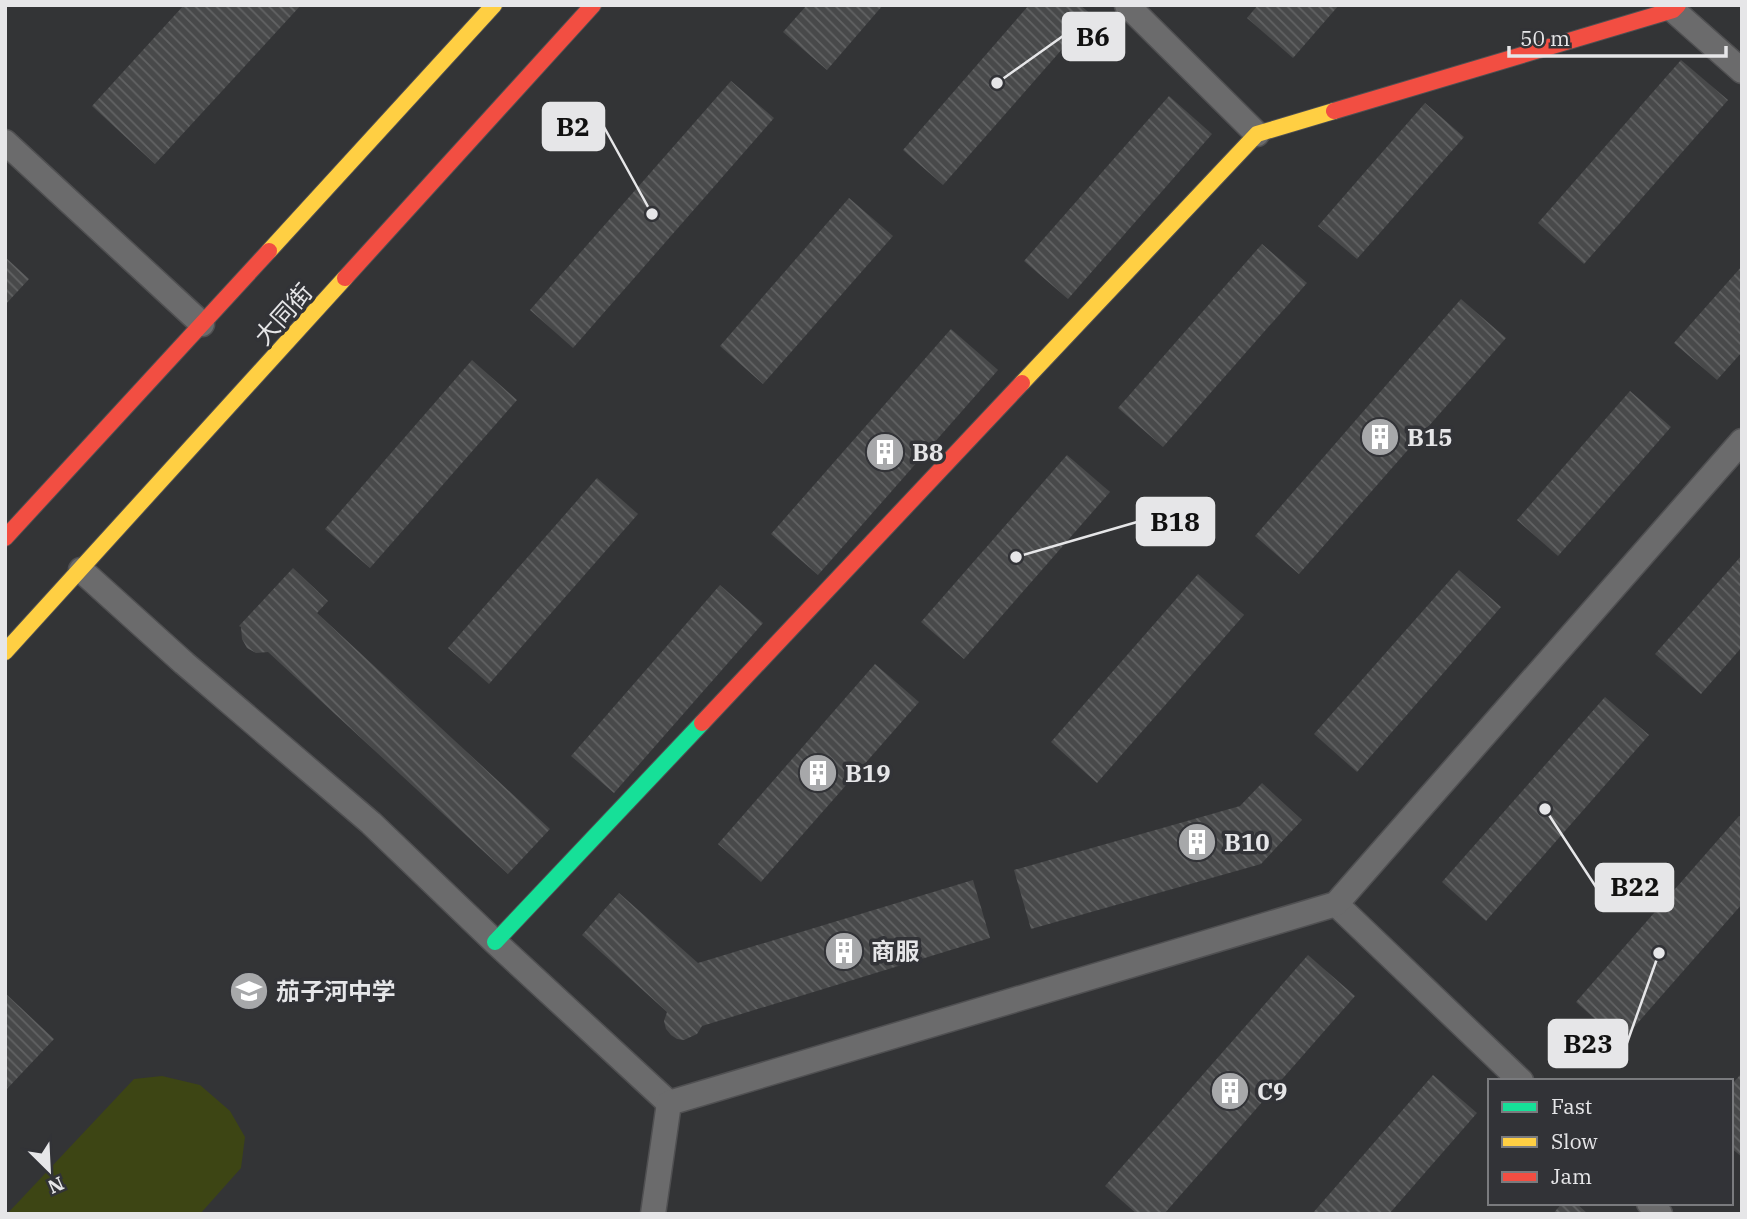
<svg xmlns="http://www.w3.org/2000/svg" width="1747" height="1219" viewBox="0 0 1747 1219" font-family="'IBM Plex Serif','Noto Sans SC',serif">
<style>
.grass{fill:#3d4514}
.building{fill:url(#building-back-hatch)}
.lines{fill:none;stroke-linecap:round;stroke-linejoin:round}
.street-casing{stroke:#505052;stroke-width:27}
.fast-casing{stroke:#505052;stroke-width:18}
.slow-casing{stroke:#505052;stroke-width:18}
.jam-casing{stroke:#505052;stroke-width:18}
.street{stroke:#6b6b6c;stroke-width:24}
.fast{stroke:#16e098;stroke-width:16}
.slow{stroke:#ffcf43;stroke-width:16}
.jam{stroke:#f24e42;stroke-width:16}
.labels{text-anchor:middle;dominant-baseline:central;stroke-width:7;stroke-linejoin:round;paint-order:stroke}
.street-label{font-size:24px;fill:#e6e6e8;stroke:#323337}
.poi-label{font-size:24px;font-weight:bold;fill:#e6e6e8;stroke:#323337;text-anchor:start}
.leader{fill:none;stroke:#e6e6e8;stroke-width:2.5}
.callout-dot{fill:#e6e6e8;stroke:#323337;stroke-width:2.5}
.callout{fill:#e6e6e8;stroke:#e6e6e8;stroke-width:2.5}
.callout-label{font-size:26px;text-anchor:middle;font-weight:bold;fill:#111}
</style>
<defs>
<pattern id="building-back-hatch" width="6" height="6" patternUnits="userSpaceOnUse" patternTransform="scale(1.75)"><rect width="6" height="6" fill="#48494a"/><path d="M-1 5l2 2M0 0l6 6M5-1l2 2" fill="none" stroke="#626364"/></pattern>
</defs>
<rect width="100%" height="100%" fill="#333436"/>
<polygon class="grass" points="162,1076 200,1085 230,1111 245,1137 241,1168 200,1214 7,1214 134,1079"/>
<g class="building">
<polygon points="184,5 301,5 155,164 92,106"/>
<polygon points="807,5 883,5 827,70 783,32"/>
<polygon points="1029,5 1080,5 1092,15 943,185 903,150"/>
<polygon points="1258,5 1339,5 1293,58 1247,18"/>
<polygon points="1681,60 1728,100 1584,264 1538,223"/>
<polygon points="731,81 774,118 573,348 530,310"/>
<polygon points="1169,96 1212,134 1068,299 1024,261"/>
<polygon points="1425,103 1464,137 1357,259 1318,226"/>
<polygon points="849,198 893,236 763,384 720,346"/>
<polygon points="1262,244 1307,283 1163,447 1118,408"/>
<polygon points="5,257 29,279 5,305"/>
<polygon points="1742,266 1742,352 1717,380 1674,343"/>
<polygon points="1461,299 1506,338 1299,574 1255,536"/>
<polygon points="951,329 998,370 818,575 771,534"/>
<polygon points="472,360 517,400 370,568 325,529"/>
<polygon points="1630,391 1671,427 1558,556 1517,520"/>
<polygon points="1067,455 1110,492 964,659 921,622"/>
<polygon points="597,478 638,514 489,684 448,648"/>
<polygon points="1742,555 1742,647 1701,694 1655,654"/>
<polygon points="293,568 328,601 317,613 550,829 508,874 268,652 256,653 247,648 242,639 241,627 239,626"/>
<polygon points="1459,570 1501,607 1357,772 1314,734"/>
<polygon points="1198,574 1244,615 1097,783 1051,742"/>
<polygon points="720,585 763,623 614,793 571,756"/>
<polygon points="875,664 919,702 761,882 718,844"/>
<polygon points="1605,697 1649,735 1486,921 1442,882"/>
<polygon points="1262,783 1302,820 1261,864 1031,929 1014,870 1240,806"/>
<polygon points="1739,816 1742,819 1742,904 1621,1042 1576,1002"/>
<polygon points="973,880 990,938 702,1026 697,1034 684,1040 677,1039 671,1035 666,1029 664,1021 667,1012 582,935 619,893 698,963"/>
<polygon points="1308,955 1355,996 1164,1214 1137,1214 1105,1186"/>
<polygon points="5,993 54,1039 5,1091"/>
<polygon points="1742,1073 1742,1157 1731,1148 1731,1085"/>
<polygon points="1433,1075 1477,1113 1389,1214 1312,1214"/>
<polygon points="1562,1203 1576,1203 1588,1214 1553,1214"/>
</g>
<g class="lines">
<g class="street-casing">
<g id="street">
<polyline points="1127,5 1257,134"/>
<polyline points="1673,10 1742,71"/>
<polyline points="5,142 202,324"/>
<polyline points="81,570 184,663 371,823 495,942 669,1103"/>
<polyline points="1336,904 1521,1081"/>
<polyline points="1649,1203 1660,1214"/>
<polyline points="653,1214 669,1103 1336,904 1742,441"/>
</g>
</g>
<g class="fast-casing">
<polyline id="fast" points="495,942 702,723"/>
</g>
<g class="slow-casing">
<g id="slow">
<polyline points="269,251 494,5"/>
<polyline points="1022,383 1257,134 1334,111"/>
<polyline points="5,652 345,278"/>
</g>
</g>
<g class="jam-casing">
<g id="jam">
<polyline points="1334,111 1673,10 1678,5"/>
<polyline points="345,278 593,5"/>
<polyline points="5,538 269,251"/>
<polyline points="702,723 1022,383"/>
</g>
</g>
<use href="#street" class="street"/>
<use href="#fast" class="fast"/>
<use href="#slow" class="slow"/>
<use href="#jam" class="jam"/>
</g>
<defs>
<g id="building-disc" transform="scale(2.0125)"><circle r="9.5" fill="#a7a8aa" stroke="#323337"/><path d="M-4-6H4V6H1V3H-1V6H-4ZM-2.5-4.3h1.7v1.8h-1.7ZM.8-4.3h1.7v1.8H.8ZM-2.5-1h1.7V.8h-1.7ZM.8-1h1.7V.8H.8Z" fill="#fff"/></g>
<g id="school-disc" transform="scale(2.0125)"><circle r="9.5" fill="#a7a8aa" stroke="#323337"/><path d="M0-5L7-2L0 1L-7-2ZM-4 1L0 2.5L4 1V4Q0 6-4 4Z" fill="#fff"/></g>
</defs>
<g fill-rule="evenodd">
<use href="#building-disc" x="1380" y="437"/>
<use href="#building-disc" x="885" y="452"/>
<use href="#building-disc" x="818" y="773"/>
<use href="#building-disc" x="1197" y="842"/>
<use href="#building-disc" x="844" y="951"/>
<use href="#school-disc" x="249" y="991"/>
<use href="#building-disc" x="1230" y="1091"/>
</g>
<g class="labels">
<g class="street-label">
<text transform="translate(283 314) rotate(-48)">大同街</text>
</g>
<g class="poi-label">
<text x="1407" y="437">B15</text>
<text x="912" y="452">B8</text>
<text x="845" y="773">B19</text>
<text x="1224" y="842">B10</text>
<text x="871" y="951">商服</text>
<text x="276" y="991">茄子河中学</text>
<text x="1257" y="1091">C9</text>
</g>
</g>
<path class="leader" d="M997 83L1063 36M652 214L604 127M1016 557L1137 522M1545 809L1596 887M1659 953L1627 1043"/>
<g class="callout-dot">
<circle cx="997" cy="83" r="7"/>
<circle cx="652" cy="214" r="7"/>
<circle cx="1016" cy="557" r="7"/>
<circle cx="1545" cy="809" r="7"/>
<circle cx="1659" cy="953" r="7"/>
</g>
<g class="callout">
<rect x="1063" y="13" width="61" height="47" rx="7"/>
<rect x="543" y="103" width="61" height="47" rx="7"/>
<rect x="1137" y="498" width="77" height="47" rx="7"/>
<rect x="1596" y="864" width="77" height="47" rx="7"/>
<rect x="1549" y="1020" width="78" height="47" rx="7"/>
</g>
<g class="callout-label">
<text x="1093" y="46">B6</text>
<text x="573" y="136">B2</text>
<text x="1175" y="531">B18</text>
<text x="1635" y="896">B22</text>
<text x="1588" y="1053">B23</text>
</g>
<rect width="1747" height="1219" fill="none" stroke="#e6e6e8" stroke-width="14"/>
<rect x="1488" y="1079" width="245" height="126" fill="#323337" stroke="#7a7b7e" stroke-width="2"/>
<rect x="1502" y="1102" width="35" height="10" fill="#16e098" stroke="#7a7b7e" stroke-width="2"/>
<text x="1551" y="1114" font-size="21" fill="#e6e6e8">Fast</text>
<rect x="1502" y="1137" width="35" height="10" fill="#ffcf43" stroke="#7a7b7e" stroke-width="2"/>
<text x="1551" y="1149" font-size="21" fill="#e6e6e8">Slow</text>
<rect x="1502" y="1172" width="35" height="10" fill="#f24e42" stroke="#7a7b7e" stroke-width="2"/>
<text x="1551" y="1184" font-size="21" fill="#e6e6e8">Jam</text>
<g transform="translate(49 1170) rotate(156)" stroke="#323337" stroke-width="5" paint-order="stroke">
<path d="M0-5L12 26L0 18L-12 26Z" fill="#e6e6e8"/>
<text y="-10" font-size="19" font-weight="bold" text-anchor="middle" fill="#e6e6e8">N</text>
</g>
<path d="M1509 46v10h217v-10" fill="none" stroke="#e6e6e8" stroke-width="3.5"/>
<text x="1520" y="46" font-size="21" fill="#e6e6e8" stroke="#323337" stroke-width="5" paint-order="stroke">50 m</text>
</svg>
